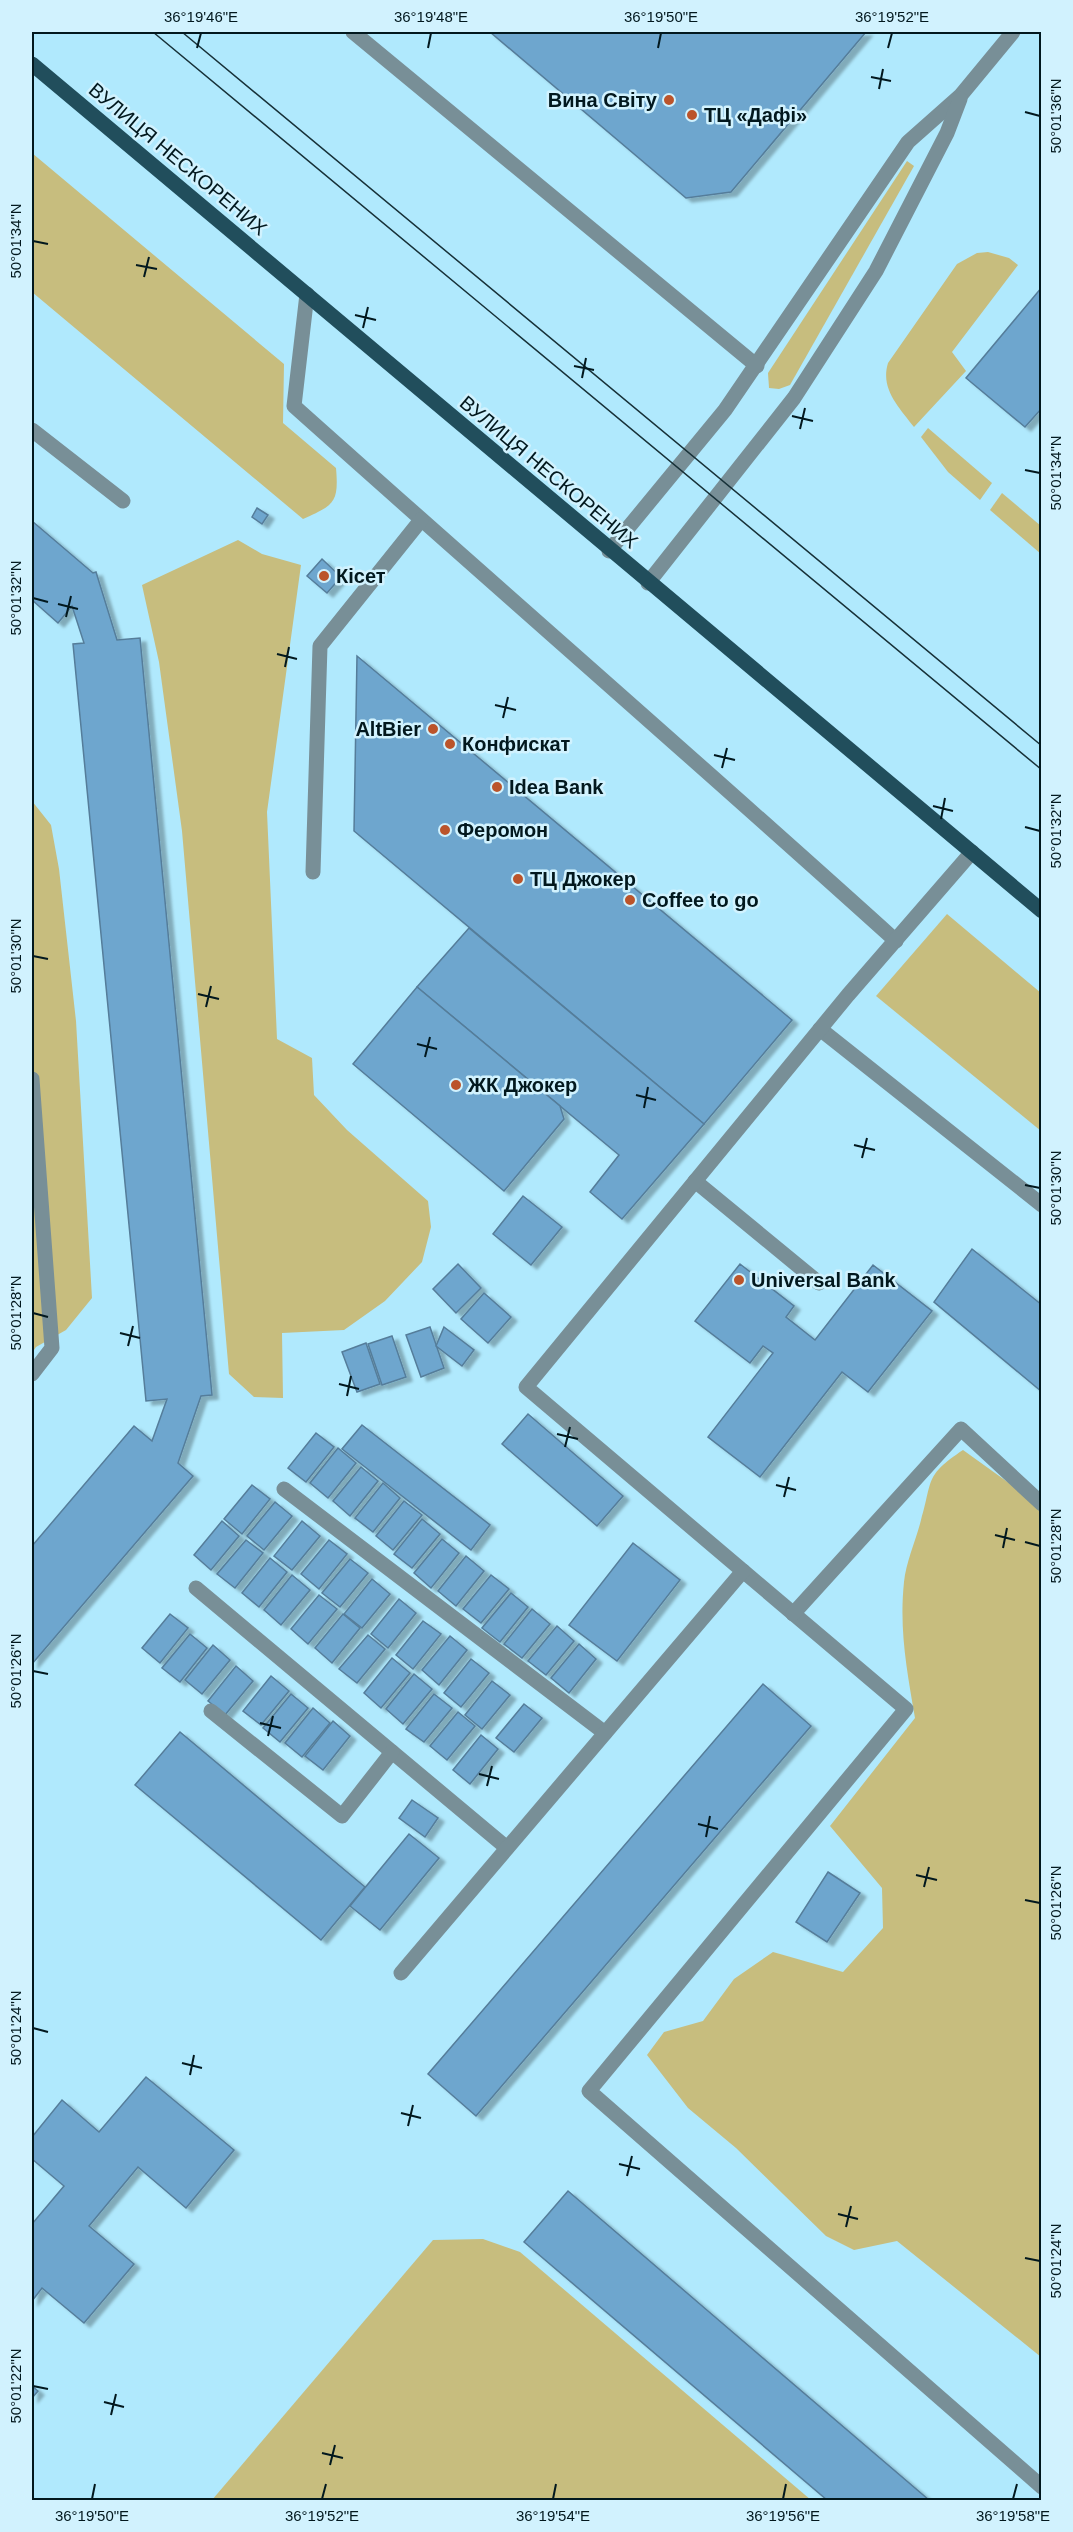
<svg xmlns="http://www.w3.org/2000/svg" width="1073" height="2532" viewBox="0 0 1073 2532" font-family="Helvetica,sans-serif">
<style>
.green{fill:#c7bd7e}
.building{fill:#6ea6ce;stroke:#557d9a;stroke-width:1.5;filter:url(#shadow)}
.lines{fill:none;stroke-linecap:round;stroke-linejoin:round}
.minor{stroke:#788f97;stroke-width:15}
.major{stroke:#214e5c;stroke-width:15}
.tram{stroke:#173138;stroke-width:1.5}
.ticks{fill:none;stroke:#02181e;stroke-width:2}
.poi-dot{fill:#bb542b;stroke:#d1f2fe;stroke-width:2}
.labels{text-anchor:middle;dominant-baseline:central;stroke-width:5;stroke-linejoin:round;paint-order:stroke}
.poi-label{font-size:20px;font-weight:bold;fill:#02181e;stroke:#d1f2fe;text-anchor:start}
.street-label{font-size:20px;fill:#02181e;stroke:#d1f2fe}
.neatline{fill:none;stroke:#02181e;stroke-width:2}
.ticks-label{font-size:15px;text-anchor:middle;fill:#02181e}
</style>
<defs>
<filter id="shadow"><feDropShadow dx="6" dy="4" stdDeviation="1.5" flood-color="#0004"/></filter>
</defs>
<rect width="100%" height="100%" fill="#b0e9fd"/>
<g class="green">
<path d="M32 153 284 364 283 423 336 468C339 503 334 505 303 519L32 292Z"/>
<polygon points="907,161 914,166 790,385 779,389 769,388 768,373"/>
<path d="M988 252 1009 258 1018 265 952 352 966 371 914 427C899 407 880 389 888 363L957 264 977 253Z"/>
<polygon points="928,428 992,483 980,500 948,472 921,437"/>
<polygon points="1002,493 1041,526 1041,554 990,510"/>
<polygon points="238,540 262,554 301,565 267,812 277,1039 312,1058 314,1095 347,1130 428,1201 431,1227 422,1262 385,1301 344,1330 282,1333 283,1398 254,1397 229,1374 182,831 159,662 142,585"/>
<polygon points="32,801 51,825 59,869 76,1021 92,1298 66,1330 36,1347 32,1353"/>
<polygon points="947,914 1041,993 1041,1131 876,996"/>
<path d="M963 1450 1041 1506V2357L897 2241 854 2250 826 2236 736 2148 688 2108 647 2055 664 2032 703 2021 734 1979 773 1952 843 1972 883 1928 882 1888 830 1826 915 1718C907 1671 899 1630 904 1582 906 1562 916 1540 921 1520 933 1480 924 1476 963 1450Z"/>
<polygon points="483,2239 520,2252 811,2500 212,2500 433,2240"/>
</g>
<g class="building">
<polygon points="490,32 866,32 731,192 686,198"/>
<polygon points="1042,287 1042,408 1025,427 966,378"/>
<polygon points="257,508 268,515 262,524 252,517"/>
<polygon points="32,521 93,573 96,572 117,640 140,638 212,1395 201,1396 178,1463 193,1476 32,1664 32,1546 134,1426 152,1441 167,1399 146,1401 73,644 84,643 72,606 58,623 32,600"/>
<polygon points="322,559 341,577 327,593 307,576"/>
<polygon points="357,656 792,1020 704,1124 354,831"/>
<polygon points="469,928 704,1124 622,1219 590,1192 619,1155 417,987"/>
<polygon points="417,987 560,1106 564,1119 504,1191 353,1064"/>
<polygon points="523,1196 562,1227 531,1265 493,1234"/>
<polygon points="972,1249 1042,1305 1042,1392 934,1302"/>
<polygon points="458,1264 481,1288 456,1313 433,1289"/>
<polygon points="740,1264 794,1306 786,1317 815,1340 873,1265 932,1311 868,1392 842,1372 760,1477 708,1437 773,1353 763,1346 750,1363 695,1321"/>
<polygon points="484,1293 511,1317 488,1343 461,1319"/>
<polygon points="430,1327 444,1368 421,1377 406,1335"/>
<polygon points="444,1327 474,1350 462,1366 436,1346"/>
<polygon points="392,1336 406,1377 382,1385 368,1344"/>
<polygon points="366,1343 380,1384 357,1392 342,1352"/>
<polygon points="528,1414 623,1496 597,1526 502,1444"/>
<polygon points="362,1425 490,1525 471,1550 342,1449"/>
<polygon points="316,1433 334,1447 306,1482 288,1468"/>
<polygon points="338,1448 356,1463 328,1498 310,1483"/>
<polygon points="361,1467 378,1481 350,1516 333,1501"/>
<polygon points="383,1483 400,1498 373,1532 355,1518"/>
<polygon points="252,1485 270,1499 242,1534 224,1519"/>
<polygon points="404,1501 422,1515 393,1550 376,1536"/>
<polygon points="275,1502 292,1516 264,1550 247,1536"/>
<polygon points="422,1519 440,1534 412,1568 394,1554"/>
<polygon points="222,1521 239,1536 211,1570 194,1555"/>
<polygon points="302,1521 320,1536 292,1570 274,1556"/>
<polygon points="442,1539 459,1553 431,1588 414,1573"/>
<polygon points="246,1540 263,1553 235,1588 217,1574"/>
<polygon points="329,1540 347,1554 319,1589 301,1574"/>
<polygon points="633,1543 680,1580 617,1661 569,1625"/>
<polygon points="466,1556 484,1571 456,1606 438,1591"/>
<polygon points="270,1558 287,1572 259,1607 242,1593"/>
<polygon points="350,1559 368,1573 340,1607 322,1593"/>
<polygon points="292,1575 310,1590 281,1625 264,1610"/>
<polygon points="491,1575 509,1589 481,1623 463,1609"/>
<polygon points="372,1579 390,1594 362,1628 344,1614"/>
<polygon points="511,1593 528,1607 500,1642 482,1628"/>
<polygon points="319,1595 337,1609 308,1644 291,1629"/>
<polygon points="399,1599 416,1613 388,1648 371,1634"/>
<polygon points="532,1609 550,1624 522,1658 504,1644"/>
<polygon points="170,1614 188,1628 160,1663 142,1648"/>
<polygon points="343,1614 360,1628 332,1663 315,1648"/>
<polygon points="423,1621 441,1634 413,1669 396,1655"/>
<polygon points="557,1626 574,1641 546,1675 528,1661"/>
<polygon points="190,1634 207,1648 180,1682 162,1668"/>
<polygon points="368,1635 385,1649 357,1683 339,1669"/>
<polygon points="450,1636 467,1650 439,1685 422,1670"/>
<polygon points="579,1644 596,1659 569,1693 551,1678"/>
<polygon points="213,1645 230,1660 202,1694 185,1680"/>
<polygon points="392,1658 410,1673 381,1708 364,1693"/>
<polygon points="471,1659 489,1673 461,1707 444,1693"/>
<polygon points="236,1666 253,1681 225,1715 208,1701"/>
<polygon points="414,1674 432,1689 403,1724 386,1709"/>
<polygon points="271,1676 289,1691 261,1725 243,1711"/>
<polygon points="492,1681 510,1695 482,1729 465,1715"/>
<polygon points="763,1684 811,1726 476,2116 428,2074"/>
<polygon points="291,1694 308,1708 280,1742 263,1728"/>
<polygon points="434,1694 452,1708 424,1742 406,1729"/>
<polygon points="524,1704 542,1718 514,1752 496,1738"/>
<polygon points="313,1708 330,1723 302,1757 285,1743"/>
<polygon points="458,1712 475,1726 447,1760 430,1746"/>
<polygon points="333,1721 350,1736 323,1770 305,1756"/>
<polygon points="180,1732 365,1887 321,1940 135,1785"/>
<polygon points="481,1735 498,1749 470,1784 453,1770"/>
<polygon points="412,1800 438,1818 425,1837 399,1818"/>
<polygon points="409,1834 439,1858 380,1930 350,1906"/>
<polygon points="828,1872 860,1893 827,1942 796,1922"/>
<polygon points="146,2077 234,2150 186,2208 138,2167 89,2226 134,2264 84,2323 42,2288 32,2301 32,2224 64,2186 32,2159 32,2137 62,2100 99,2132"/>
<polygon points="568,2191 708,2311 929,2500 827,2500 524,2242"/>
<polygon points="32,2386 38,2391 32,2398"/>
</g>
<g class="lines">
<g class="minor">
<polyline points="353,32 757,366"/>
<path d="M307 294 294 406C494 585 697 761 896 941"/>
<polyline points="32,430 123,501"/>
<polyline points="609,551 725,410 908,142 961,95 1013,32"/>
<polyline points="648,583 794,398 876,271 947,133 960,99"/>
<polyline points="313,872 320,646 421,520"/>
<polyline points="820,1029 1042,1205"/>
<polyline points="32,1079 52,1348 32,1374"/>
<polyline points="695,1181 819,1283"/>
<polyline points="284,1489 605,1733"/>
<polyline points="743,1571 906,1709 589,2091 1042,2487"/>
<polyline points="196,1588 507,1848"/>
<polyline points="793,1614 961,1429 1042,1504"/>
<polyline points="211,1711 342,1816 392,1752"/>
<polyline points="401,1973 743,1571 526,1387 848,995 972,852"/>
</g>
<polyline class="major" points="32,64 1042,911"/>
<g class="tram">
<polyline points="153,32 1042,770"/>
<polyline points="182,32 1042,746"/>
</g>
</g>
<path class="ticks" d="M197 48 201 33M428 48 431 33M658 48 661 33M888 48 892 33M871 77 891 81M879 89 883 69M1025 112 1040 116M33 241 48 244M136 265 157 269M144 277 149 257M355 315 376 320M363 328 368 307M574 366 594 370M582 378 586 358M792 416 813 421M800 429 805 408M1025 470 1040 473M33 598 48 602M58 604 78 609M66 617 71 596M277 654 297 659M285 667 289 647M495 705 516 710M503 718 508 697M714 755 735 760M722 768 727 748M933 806 953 811M941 819 945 798M1025 827 1040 831M33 956 48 959M198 994 219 999M206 1007 211 986M417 1044 437 1049M425 1057 430 1037M636 1095 656 1100M644 1108 648 1087M854 1145 875 1150M862 1158 867 1138M1025 1185 1040 1188M33 1313 48 1317M120 1333 140 1338M128 1346 133 1326M339 1384 359 1389M347 1396 351 1376M557 1434 578 1439M565 1447 570 1427M776 1485 796 1490M784 1497 789 1477M995 1535 1015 1540M1025 1542 1040 1546M1003 1548 1007 1528M33 1671 48 1674M260 1723 281 1728M268 1736 273 1716M479 1774 499 1779M487 1786 492 1766M698 1824 718 1829M706 1837 710 1816M916 1875 937 1880M924 1887 929 1867M1025 1900 1040 1903M33 2028 48 2032M182 2063 202 2068M190 2075 194 2055M401 2113 421 2118M408 2126 413 2105M619 2164 640 2169M627 2176 632 2156M838 2214 858 2219M846 2227 851 2206M1025 2258 1040 2261M33 2386 48 2389M104 2402 124 2407M111 2415 116 2394M322 2453 343 2458M330 2465 335 2445M92 2499 95 2484M322 2499 326 2484M553 2499 556 2484M783 2499 786 2484M1013 2499 1017 2484"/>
<g class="poi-dot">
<circle cx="669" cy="100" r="6"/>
<circle cx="692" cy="115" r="6"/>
<circle cx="324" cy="576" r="6"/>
<circle cx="433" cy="729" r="6"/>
<circle cx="450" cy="744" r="6"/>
<circle cx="497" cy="787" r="6"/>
<circle cx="445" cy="830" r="6"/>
<circle cx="518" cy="879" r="6"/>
<circle cx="630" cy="900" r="6"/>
<circle cx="456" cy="1085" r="6"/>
<circle cx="739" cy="1280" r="6"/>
</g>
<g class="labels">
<g class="poi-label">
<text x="657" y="100" text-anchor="end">Вина Світу</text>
<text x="704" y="115">ТЦ «Дафі»</text>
<text x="336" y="576">Кісет</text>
<text x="421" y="729" text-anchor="end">AltBier</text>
<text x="462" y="744">Конфискат</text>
<text x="509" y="787">Idea Bank</text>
<text x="457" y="830">Феромон</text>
<text x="530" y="879">ТЦ Джокер</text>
<text x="642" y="900">Coffee to go</text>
<text x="468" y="1085">ЖК Джокер</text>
<text x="751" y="1280">Universal Bank</text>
</g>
<g class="street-label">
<text transform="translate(178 159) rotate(40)">ВУЛИЦЯ НЕСКОРЕНИХ</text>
<text transform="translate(549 472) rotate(40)">ВУЛИЦЯ НЕСКОРЕНИХ</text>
</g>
</g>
<rect width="1073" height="2532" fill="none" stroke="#d1f2fe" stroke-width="66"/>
<rect x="33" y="33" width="1007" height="2466" class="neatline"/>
<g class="ticks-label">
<text x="201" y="22">36°19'46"E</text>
<text x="431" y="22">36°19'48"E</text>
<text x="661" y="22">36°19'50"E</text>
<text x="892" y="22">36°19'52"E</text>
<text transform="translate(1056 116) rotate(-90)" y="5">50°01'36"N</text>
<text transform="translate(16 241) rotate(-90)" y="5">50°01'34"N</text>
<text transform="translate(1056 473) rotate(-90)" y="5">50°01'34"N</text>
<text transform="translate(16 598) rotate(-90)" y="5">50°01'32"N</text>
<text transform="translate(1056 831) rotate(-90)" y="5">50°01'32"N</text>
<text transform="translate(16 956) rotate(-90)" y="5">50°01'30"N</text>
<text transform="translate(1056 1188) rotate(-90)" y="5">50°01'30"N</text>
<text transform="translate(16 1313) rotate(-90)" y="5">50°01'28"N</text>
<text transform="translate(1056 1546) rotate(-90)" y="5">50°01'28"N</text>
<text transform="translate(16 1671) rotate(-90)" y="5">50°01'26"N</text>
<text transform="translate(1056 1903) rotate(-90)" y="5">50°01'26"N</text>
<text transform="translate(16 2028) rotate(-90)" y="5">50°01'24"N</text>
<text transform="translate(1056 2261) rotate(-90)" y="5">50°01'24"N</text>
<text transform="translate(16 2386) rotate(-90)" y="5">50°01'22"N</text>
<text x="92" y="2521">36°19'50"E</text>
<text x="322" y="2521">36°19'52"E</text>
<text x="553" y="2521">36°19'54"E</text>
<text x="783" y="2521">36°19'56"E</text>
<text x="1013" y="2521">36°19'58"E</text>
</g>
</svg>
